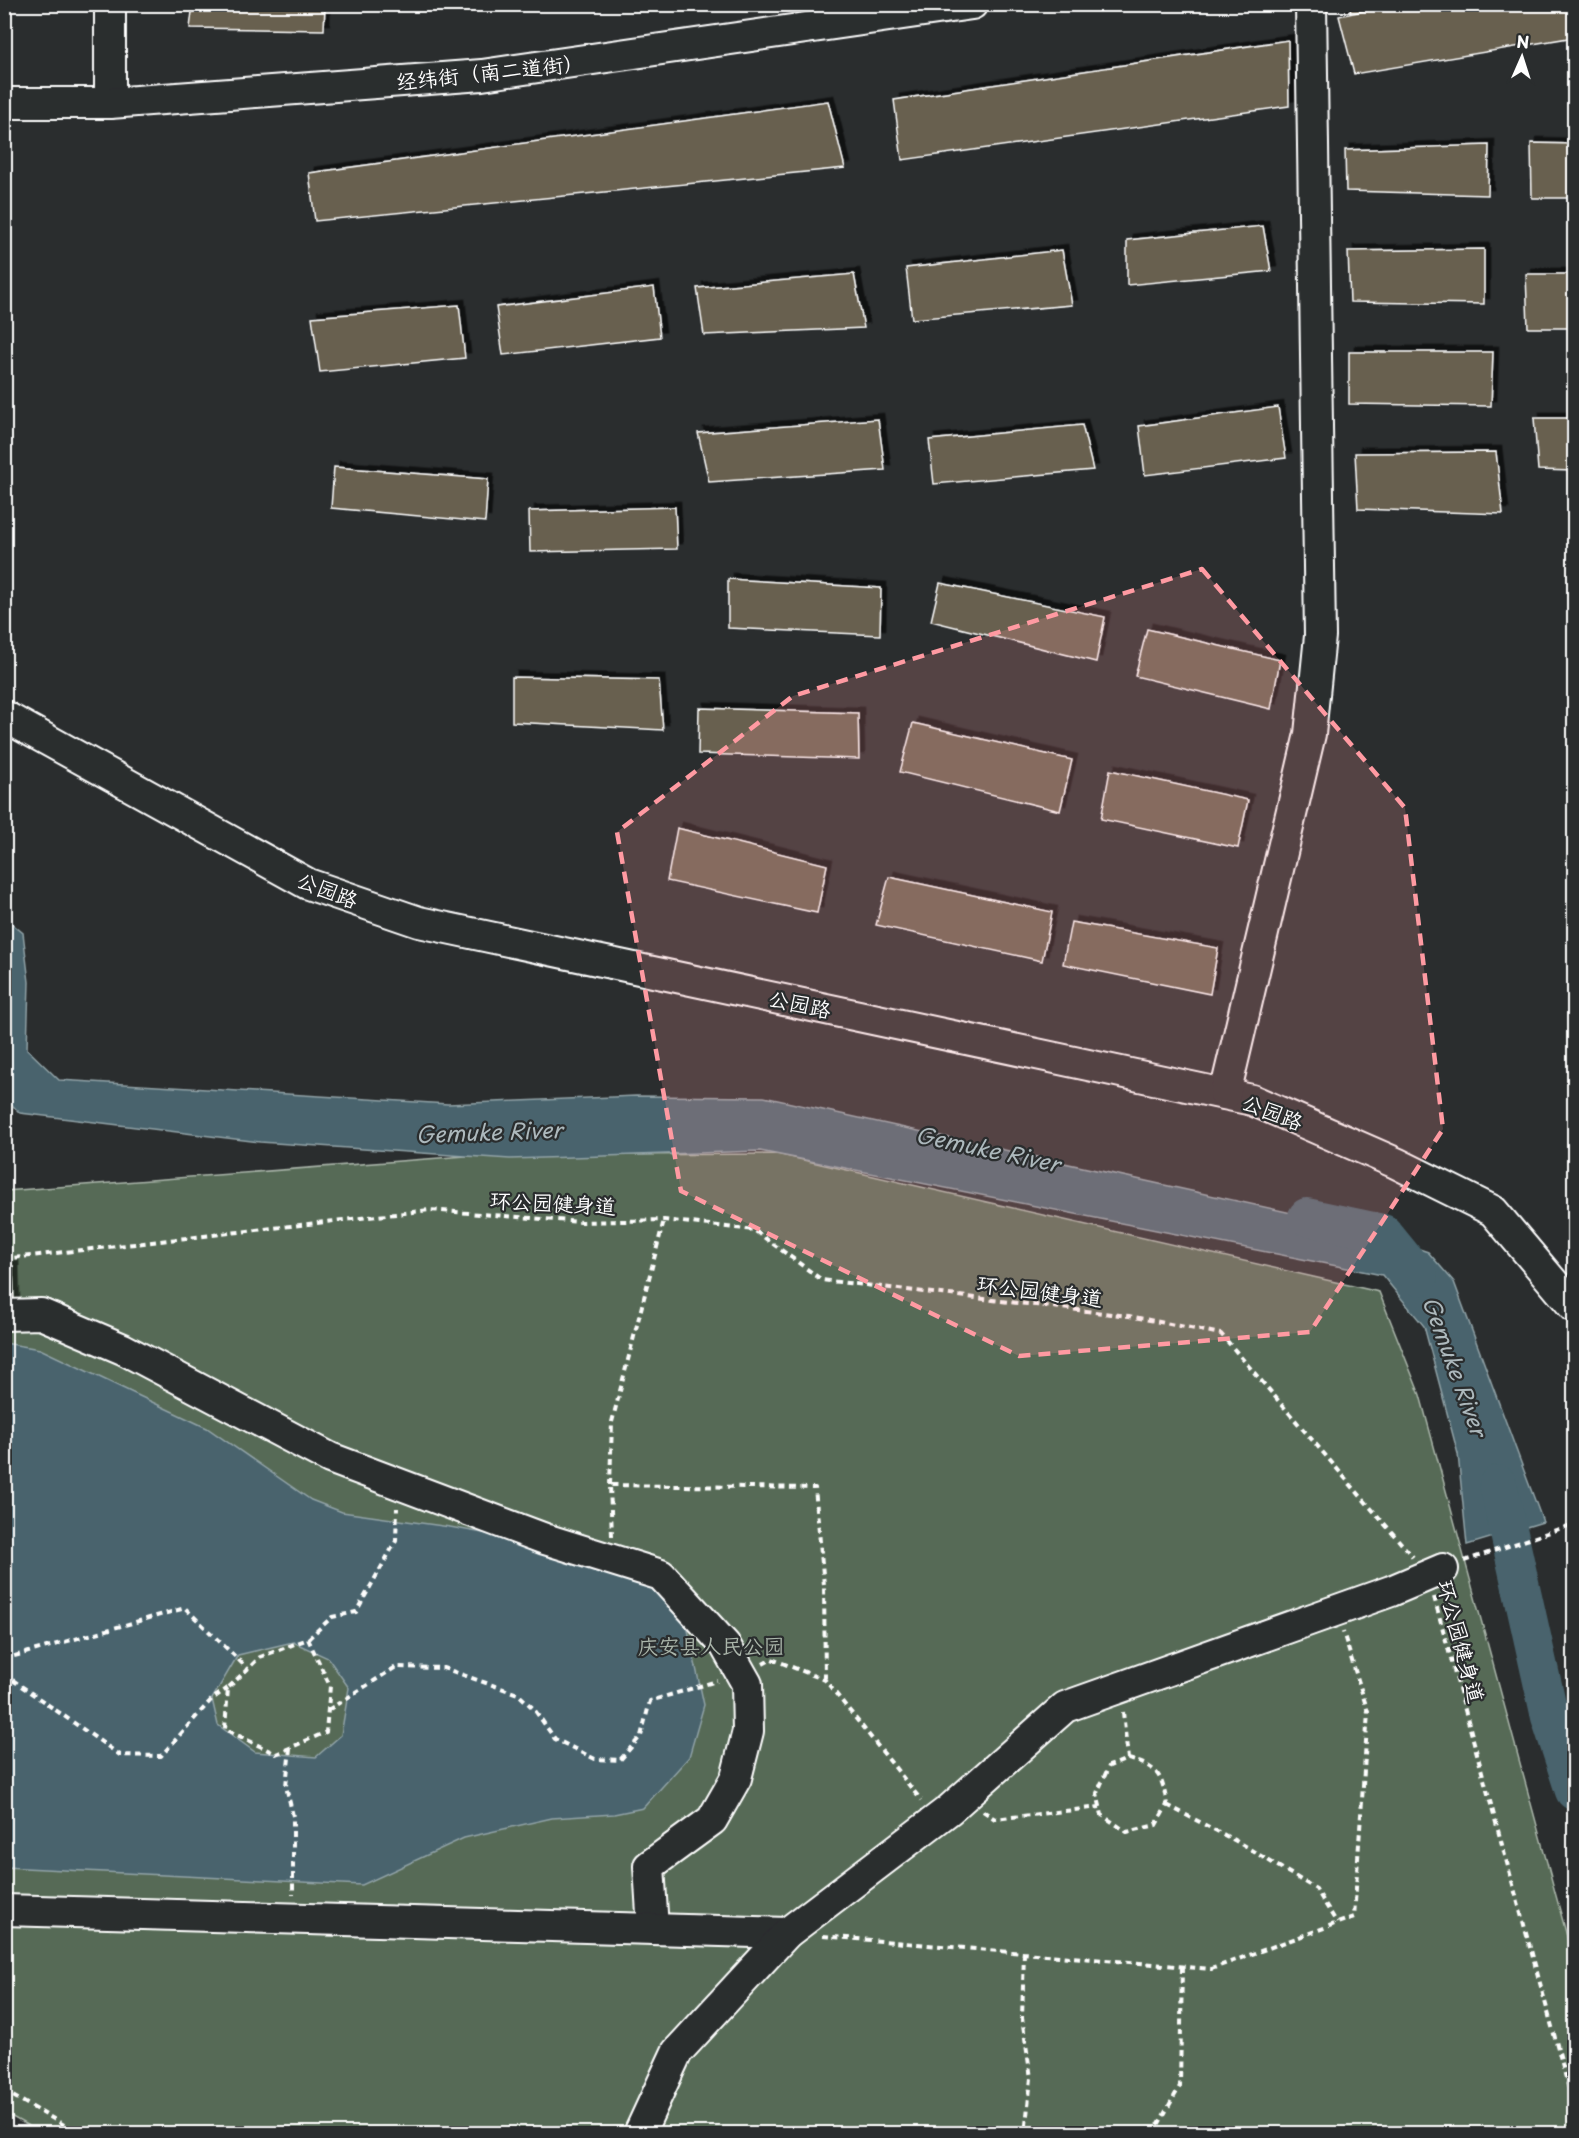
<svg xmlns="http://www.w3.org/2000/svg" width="1579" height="2138" viewBox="0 0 1579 2138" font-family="'Playpen Sans','LXGW WenKai TC',sans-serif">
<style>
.green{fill:#566b56;stroke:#aab5aa;stroke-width:1.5}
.water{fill:#48646d;stroke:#91a2a7;stroke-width:1.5;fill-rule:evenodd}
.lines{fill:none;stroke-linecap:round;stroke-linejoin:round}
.river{stroke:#48646d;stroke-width:38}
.building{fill:#686050;stroke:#fff;stroke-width:1.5;filter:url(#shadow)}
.minor-casing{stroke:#fff;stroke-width:34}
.path{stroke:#fff;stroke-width:4;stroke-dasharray:6 4.5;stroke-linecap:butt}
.minor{stroke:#2a2d2e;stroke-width:30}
.marked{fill:#ff9aa2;fill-opacity:0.2;stroke:#ff9aa2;stroke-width:4.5;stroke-dasharray:12 8;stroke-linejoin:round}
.labels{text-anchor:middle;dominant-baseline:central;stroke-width:4.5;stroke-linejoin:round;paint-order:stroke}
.street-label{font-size:21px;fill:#fff;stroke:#2a2d2e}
.park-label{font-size:21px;fill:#aab5aa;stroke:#2a2d2e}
.water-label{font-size:22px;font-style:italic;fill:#adb9bd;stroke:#2a2d2e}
</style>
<defs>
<filter id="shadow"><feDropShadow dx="5.5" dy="-5.5" stdDeviation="0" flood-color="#0009"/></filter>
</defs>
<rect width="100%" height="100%" fill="#2a2d2e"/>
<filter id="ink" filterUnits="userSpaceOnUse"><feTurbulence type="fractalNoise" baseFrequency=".0167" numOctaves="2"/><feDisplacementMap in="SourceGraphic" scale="12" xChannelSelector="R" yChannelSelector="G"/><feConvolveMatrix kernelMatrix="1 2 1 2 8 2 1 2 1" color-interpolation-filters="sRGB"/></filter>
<g filter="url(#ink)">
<polygon class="green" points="777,1154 1379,1292 1420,1395 1574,1962 1574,2133 43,2134 5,2113 5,1191 466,1156"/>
<g class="water">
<polygon points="4,917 23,933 29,982 27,1049 59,1080 448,1104 636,1096 764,1097 1355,1227 1428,1252 1454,1282 1543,1522 1467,1545 1458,1454 1424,1326 1382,1275 760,1151 510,1159 260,1142 20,1113 5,1098"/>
<path d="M4 1343 40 1349 207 1428 311 1500 342 1512 450 1527 575 1550 642 1575 687 1625 704 1705 689 1757 643 1808 614 1814 552 1818 464 1838 362 1885 5 1867ZM293 1642 328 1658 349 1688 341 1735 316 1757 255 1752 218 1725 212 1699 238 1655Z"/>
</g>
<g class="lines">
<g class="river">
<polyline points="1307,1217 1383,1233 1419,1277"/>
<polyline points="1498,1484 1550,1717 1574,1791"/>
</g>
</g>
<g class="building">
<polygon points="193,4 325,4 324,30 190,28"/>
<polygon points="1350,4 1526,4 1352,35"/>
<polygon points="1396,4 1574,4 1574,37 1354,74 1339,16"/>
<polygon points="1288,40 1289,106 902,160 894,100"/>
<polygon points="828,101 845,168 315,221 309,173"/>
<polygon points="1531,143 1574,144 1574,198 1532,198"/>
<polygon points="1489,145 1488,195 1346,191 1345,150"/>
<polygon points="1263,226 1271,271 1127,285 1127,240"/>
<polygon points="1484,249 1484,304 1350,302 1348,251"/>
<polygon points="1062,250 1072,305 912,319 906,268"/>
<polygon points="854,274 864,328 704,335 697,288"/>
<polygon points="1526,274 1574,274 1574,328 1528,328"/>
<polygon points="654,287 660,337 503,355 496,307"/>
<polygon points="459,305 465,358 320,372 312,317"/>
<polygon points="1349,352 1493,352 1491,406 1349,404"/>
<polygon points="1278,407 1286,458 1145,475 1139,426"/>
<polygon points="1534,418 1574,418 1574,471 1538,470"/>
<polygon points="878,419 885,470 709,482 698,433"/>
<polygon points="1082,425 1093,470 934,484 929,440"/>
<polygon points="1496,452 1503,514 1358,509 1355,453"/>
<polygon points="334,467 488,479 485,522 331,508"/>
<polygon points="675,507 677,549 530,552 529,511"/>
<polygon points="728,579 881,588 880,635 728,628"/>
<polygon points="940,583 1105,617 1096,662 931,621"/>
<polygon points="1147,629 1280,660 1271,709 1135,676"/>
<polygon points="512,677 659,680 663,730 512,722"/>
<polygon points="699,708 858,713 859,759 698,754"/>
<polygon points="913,723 1072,760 1060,811 900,772"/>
<polygon points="1110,770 1248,800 1238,848 1101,819"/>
<polygon points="677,828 827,865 817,913 667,881"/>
<polygon points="889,877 1052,912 1042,961 876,925"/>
<polygon points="1071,922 1218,948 1210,994 1063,964"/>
<polygon points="13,1266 14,1308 4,1308 4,1267"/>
</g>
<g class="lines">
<g class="minor-casing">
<g id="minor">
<polyline points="110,4 110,103"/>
<polyline points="4,103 110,103 482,75 972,4"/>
<polyline points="4,716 308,884 419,922 1252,1100 1396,1163 1493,1211 1574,1307"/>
<polyline points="1225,1094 1310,734 1320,636 1311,4"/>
<polyline points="4,1315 41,1314 123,1349 330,1458 545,1539 661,1575 725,1645 747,1684 748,1731 736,1778 712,1820 649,1866 653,1929"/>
<polyline points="4,1910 787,1933"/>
<polyline points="639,2134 677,2052 787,1933 949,1810 1065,1707 1391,1591 1443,1569"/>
</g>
</g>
<g class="path">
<polyline points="4,1259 430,1210 581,1222 664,1220 754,1230 822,1280 1129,1316 1221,1334 1413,1557"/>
<polyline points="610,1485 612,1422 664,1220"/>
<polyline points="612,1536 610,1485 815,1488 824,1585 825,1680"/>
<polyline points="1464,1561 1574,1524"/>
<polyline points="1434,1597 1574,2107"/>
<polyline points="308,1639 330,1686 326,1732 276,1754 225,1729 228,1688 260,1657 308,1639 332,1617 356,1612 396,1541 397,1508"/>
<polyline points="4,1659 185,1608 248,1669"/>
<polyline points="763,1664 772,1659 825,1680 921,1800"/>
<polyline points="4,1674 120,1755 161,1756 212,1699 228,1688"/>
<polyline points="328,1710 396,1667 443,1668 518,1694 534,1709 555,1739 595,1759 620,1760 641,1736 650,1701 717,1681"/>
<polyline points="1123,1712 1128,1759"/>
<polyline points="290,1748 286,1786 293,1816 293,1895"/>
<path d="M1128 1759C1159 1767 1162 1775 1167 1805L1156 1825 1127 1832 1102 1815 1097 1793 1109 1766Z"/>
<polyline points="1167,1805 1236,1841 1316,1889 1337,1923"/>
<polyline points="983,1811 995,1819 1100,1807"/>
<polyline points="823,1936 1211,1969 1354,1917 1368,1712 1343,1632"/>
<polyline points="1024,1953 1022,2018 1031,2078 1025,2134"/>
<polyline points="4,2091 80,2134"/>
<polyline points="1153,2134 1180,2086 1182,1966"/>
</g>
<use href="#minor" class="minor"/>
</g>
</g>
<path class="marked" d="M1202 569 1405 808 1443 1129 1310 1332 1019 1356 681 1191 617 832 793 696Z"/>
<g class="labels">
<g class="street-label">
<text transform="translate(490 71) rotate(-6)">经纬街（南二道街）</text>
<text transform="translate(328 889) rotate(21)">公园路</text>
<text transform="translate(800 1003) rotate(12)">公园路</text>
<text transform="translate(1273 1111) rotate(21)">公园路</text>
<text transform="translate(553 1202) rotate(3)">环公园健身道</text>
<text transform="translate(1040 1290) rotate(7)">环公园健身道</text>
<text transform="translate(1462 1641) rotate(75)">环公园健身道</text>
</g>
<g class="park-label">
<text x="711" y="1645">庆安县人民公园</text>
</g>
<g class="water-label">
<text transform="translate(489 1131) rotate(-2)">Gemuke River</text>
<text transform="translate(988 1148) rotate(12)">Gemuke River</text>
<text transform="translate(1456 1366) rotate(70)">Gemuke River</text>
</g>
</g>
<rect width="1579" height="2138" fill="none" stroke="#2a2d2e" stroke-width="24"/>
<rect x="12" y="12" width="1555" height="2114" fill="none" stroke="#fff" stroke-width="2" filter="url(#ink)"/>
<g transform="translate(1522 57) rotate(3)" stroke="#2a2d2e" stroke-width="4.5" paint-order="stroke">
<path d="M0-4.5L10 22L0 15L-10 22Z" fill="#ffffff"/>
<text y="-9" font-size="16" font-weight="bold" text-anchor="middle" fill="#ffffff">N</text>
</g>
</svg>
